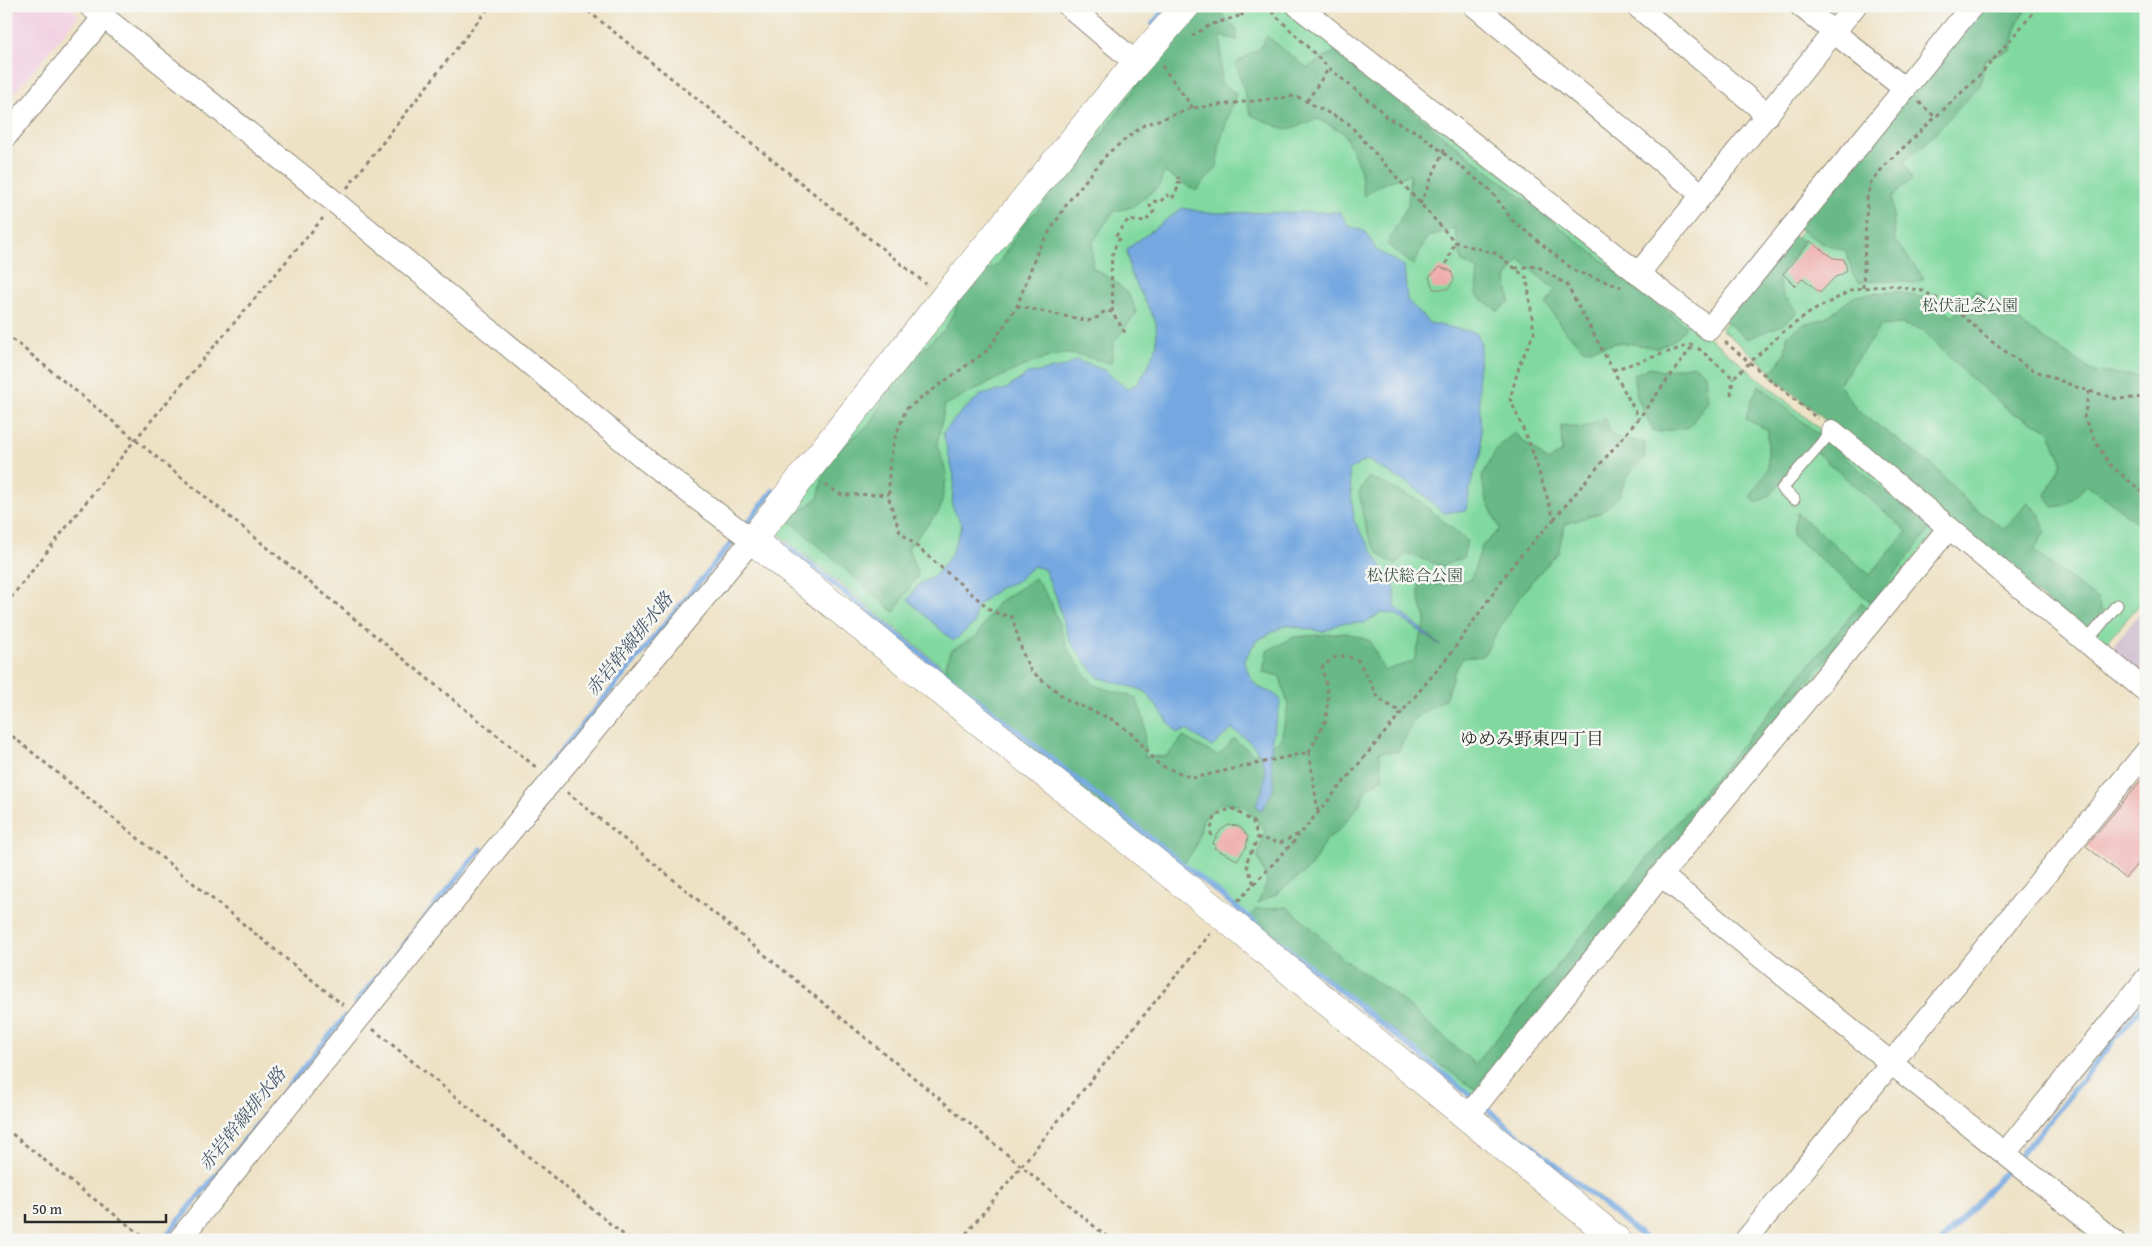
<svg xmlns="http://www.w3.org/2000/svg" width="2152" height="1246" viewBox="0 0 2152 1246" font-family="'Gentium Book Plus','Noto Serif JP',serif">
<style>
.built{fill:#f2cfe1}
.industrial{fill:#cfbdcf}
.green{fill:#80d99f;stroke:#568265}
.forest{fill:#68b986;stroke:#4a7258}
.water{fill:#74a8e0;stroke:#506a86}
.lines{fill:none;stroke-linecap:round;stroke-linejoin:round}
.stream{stroke:#74a8e0;stroke-width:5.5}
.building{fill:#eea7a6}
.service-casing{stroke:#8c8678;stroke-width:13}
.minor-casing{stroke:#8c8678;stroke-width:24}
.tertiary-casing{stroke:#8c8678;stroke-width:29}
.path{stroke:#8c8678;stroke-width:3;stroke-dasharray:4 4;stroke-linecap:butt}
.service{stroke:#fff;stroke-width:11}
.minor{stroke:#fff;stroke-width:22}
.tertiary{stroke:#fff;stroke-width:28}
.labels{text-anchor:middle;dominant-baseline:central;stroke-width:5;stroke-linejoin:round;paint-order:stroke}
.park-label{font-size:16px;fill:#405648;stroke:#f6f6f2}
.water-label{font-size:18px;font-style:italic;fill:#45576a;stroke:#f6f6f2}
.neighbourhood-label{font-size:18px;fill:#2b2b2b;stroke:#f6f6f2}
</style>
<rect width="100%" height="100%" fill="#f6f6f2"/>
<filter id="ink" filterUnits="userSpaceOnUse"><feTurbulence type="fractalNoise" baseFrequency=".02" numOctaves="2"/><feDisplacementMap in="SourceGraphic" scale="10" xChannelSelector="R" yChannelSelector="G"/><feConvolveMatrix kernelMatrix="1 2 1 2 8 2 1 2 1" color-interpolation-filters="sRGB"/></filter>
<filter id="wash" filterUnits="userSpaceOnUse"><feTurbulence type="fractalNoise" baseFrequency=".0096" numOctaves="4" result="noise"/><feDisplacementMap in="SourceGraphic" scale="20" xChannelSelector="R" yChannelSelector="G"/><feGaussianBlur stdDeviation="1.12" result="paint"/><feColorMatrix in="noise" values="0 0 0 0 0 0 0 0 0 0 0 0 0 0 0 0 0 1.4 0 .05"/><feComposite in="paint" operator="in"/></filter>
<g filter="url(#wash)">
<rect width="100%" height="100%" fill="#eee2c5"/>
<polygon class="built" points="6,6 68,6 79,15 6,104"/>
<polygon class="industrial" points="2146,606 2146,678 2110,650"/>
<g class="green">
<polygon points="1188,6 1290,6 1705,334 1939,528 1472,1096 765,523"/>
<polygon points="1986,6 2146,6 2146,597 2104,645 1721,329"/>
</g>
<g class="forest">
<path d="M1203 6H1215L1237 30V40L1221 36V83L1236 93 1220 142 1217 167 1196 191 1164 172 1159 186 1132 207 1113 212 1093 242 1092 267C1112 280 1132 289 1136 314L1114 341 1111 363C1097 360 1083 355 1069 354 1042 352 972 392 945 405L937 445 947 474 940 510 908 548 918 575 894 612 789 520 818 498 827 460 872 422 889 387 916 355 945 329 970 281 997 265 1026 221 1045 202 1078 157 1100 137 1174 34Z"/>
<polygon points="1980,6 2030,6 2027,7 2017,24 2011,50 1984,60 1981,84 1925,144 1904,160 1912,179 1892,197 1895,241 1924,278 1915,283 1883,280 1859,282 1852,273 1846,251 1822,243 1798,228"/>
<polygon points="1267,36 1307,68 1335,51 1686,326 1676,339 1657,348 1621,342 1585,350 1563,329 1546,304 1555,290 1519,259 1506,279 1510,301 1498,311 1476,295 1478,269 1462,262 1455,228 1427,237 1413,265 1387,244 1408,205 1410,174 1380,185 1364,196 1360,168 1344,133 1318,119 1286,130 1251,115 1236,63 1261,47"/>
<polygon points="1793,235 1804,242 1777,277 1783,295 1798,312 1782,325 1747,339 1722,318"/>
<polygon points="1976,290 2025,326 2094,372 2140,376 2146,372 2146,530 2110,501 2087,485 2066,505 2053,507 2046,495 2062,462 2049,430 2011,412 1966,374 1923,330 1901,324 1881,326 1839,384 1858,411 1936,468 1969,504 2004,529 2028,503 2039,513 2045,532 2034,550 2044,559 2097,599 2102,612 2085,634 1769,374 1785,355 1787,336 1806,323 1824,319 1855,296 1894,291 1924,298 1953,316"/>
<polygon points="1693,365 1705,374 1708,401 1689,427 1660,432 1653,430 1637,397 1633,375 1650,367 1661,371"/>
<polygon points="1759,385 1930,529 1872,603 1792,535 1797,513 1870,575 1907,531 1810,447 1770,495 1757,503 1750,497 1768,469 1768,430 1746,419 1750,404"/>
<polygon points="1605,418 1612,436 1645,443 1644,459 1627,476 1619,496 1600,513 1565,524 1558,553 1532,581 1509,612 1483,656 1463,658 1454,673 1445,699 1415,718 1398,752 1379,752 1383,777 1366,789 1360,804 1339,830 1326,840 1310,868 1275,895 1258,903 1267,882 1258,856 1265,830 1244,806 1221,803 1203,819 1196,846 1180,869 943,677 950,651 977,636 997,603 1035,578 1051,602 1069,652 1093,685 1136,698 1144,720 1145,757 1167,756 1183,737 1218,756 1234,739 1253,754 1281,740 1288,706 1280,676 1263,672 1267,651 1294,637 1347,633 1370,641 1384,671 1414,661 1426,619 1419,599 1419,577 1442,586 1471,579 1482,546 1500,529 1485,497 1482,476 1497,448 1514,433 1548,461 1562,451 1561,425 1583,428"/>
<path d="M1369 477 1421 502 1467 541 1463 558 1442 566 1406 553 1396 565C1392 562 1386 560 1383 557 1366 544 1362 511 1359 492Z"/>
<polygon points="1862,602 1867,609 1474,1089 1245,921 1256,909 1287,907 1310,926 1342,958 1393,993 1475,1064"/>
</g>
<path class="water" d="M1182 208 1208 213 1340 212 1348 226 1366 232 1376 250 1404 266 1407 300 1429 323 1477 333 1481 345 1478 376 1482 452 1472 479 1466 510 1443 513 1417 489 1367 460 1349 470 1354 521 1395 589V607L1440 645 1395 614 1381 613 1364 623H1341L1323 632 1286 625 1256 641 1244 660C1247 670 1251 683 1260 688 1270 693 1272 691 1281 700 1278 716 1271 734 1271 751 1270 781 1282 781 1261 811L1256 805C1274 770 1265 749 1232 729L1212 747 1187 730 1177 733 1145 691 1098 677 1082 657 1069 640 1056 596 1044 569 1033 566 1017 581 999 588 976 607 974 624 953 641 908 600 918 585 935 576 951 555 962 525 952 506 954 476 943 433 961 412 981 395 1006 389 1028 374 1064 367 1076 360 1104 370 1127 389 1137 384 1147 369 1157 344 1156 322 1130 272 1127 249Z"/>
<g class="lines">
<g class="stream">
<polyline points="1153,24 1167,6"/>
<polyline points="745,526 773,491"/>
<polyline points="769,532 1475,1099"/>
<polyline points="549,766 733,541"/>
<polyline points="356,1003 481,849"/>
<polyline points="1482,1105 1647,1240"/>
<polyline points="2017,1158 2038,1135 2146,1001"/>
<polyline points="163,1240 345,1017"/>
<polyline points="1942,1240 2011,1165"/>
</g>
</g>
<g id="blocks">
<g class="building">
<polygon points="1810,241 1833,258 1844,259 1847,270 1841,275 1835,277 1820,293 1803,278 1795,286 1783,274"/>
<polygon points="1440,267 1451,271 1454,280 1448,289 1433,289 1429,277"/>
<polygon points="2146,774 2146,854 2125,878 2086,846"/>
<polygon points="1228,825 1238,826 1242,829 1248,837 1246,848 1237,860 1214,848 1216,845 1212,844 1220,831"/>
</g>
</g>
</g>
<g filter="url(#ink)">
<use href="#blocks" fill-opacity="0" stroke="#8c8678" stroke-width="1"/>
<g class="lines">
<g class="service-casing">
<g id="service">
<polyline points="1794,499 1782,489 1832,431"/>
<polyline points="2086,642 2117,605"/>
</g>
</g>
<g class="minor-casing">
<g id="minor">
<polyline points="90,6 336,203 650,463 752,540 535,801 179,1240"/>
<polyline points="1069,6 1136,63"/>
<polyline points="1298,6 1709,329 1972,6"/>
<polyline points="1475,6 1702,195"/>
<polyline points="1637,6 1768,115"/>
<polyline points="1801,6 1905,89"/>
<polyline points="6,136 104,17"/>
<polyline points="1638,274 1855,6"/>
<polyline points="1832,431 2146,691"/>
<polyline points="1661,875 1891,1063 2113,1240"/>
<polyline points="1468,1116 1661,875 1949,528"/>
<polyline points="2005,1153 2146,979"/>
<polyline points="1746,1240 2146,752"/>
</g>
</g>
<g class="tertiary-casing">
<polyline id="tertiary" points="1186,6 1136,63 944,298 752,540 1224,917 1617,1240"/>
</g>
<g class="path">
<polyline points="582,6 926,284"/>
<polyline points="1237,6 1242,15 1249,6"/>
<polyline points="1266,6 1329,68 1379,109 1387,118 1419,133 1491,191 1512,220 1575,271 1621,287"/>
<polyline points="1192,36 1210,25 1242,15"/>
<polyline points="1162,66 1193,108"/>
<polyline points="1307,101 1329,68"/>
<polyline points="1919,102 1936,118"/>
<polyline points="347,188 490,6"/>
<polyline points="1420,204 1446,145"/>
<polyline points="1446,264 1455,242"/>
<polyline points="1515,268 1537,266 1567,285 1639,418"/>
<polyline points="1863,288 1867,199 1871,182 1886,164 1981,74 2039,6"/>
<polyline points="1017,306 1088,321 1098,317 1105,311 1112,312 1126,334"/>
<path d="M1112 312C1115 287 1105 261 1119 239L1115 237 1128 220 1145 222 1154 211 1150 206 1153 201 1160 202 1167 195 1172 199 1180 184 1176 181 1179 177"/>
<polyline points="6,334 537,768"/>
<polyline points="1725,342 1818,419"/>
<polyline points="1698,348 1733,378 1783,332 1811,312 1854,289 1892,285 1923,291 1954,308 1991,341 2028,368 2079,388 2117,399 2146,397"/>
<polyline points="1613,370 1693,344"/>
<polyline points="2089,391 2084,418 2097,444 2110,465 2146,495"/>
<polyline points="1731,395 1733,378"/>
<polyline points="825,485 842,495 889,494"/>
<polyline points="1554,519 1639,418 1694,344"/>
<polyline points="6,604 134,441 323,218"/>
<polyline points="6,731 343,1005"/>
<path d="M1309 752 1326 720 1328 694 1322 667C1337 655 1339 653 1358 660L1379 699 1402 713"/>
<polyline points="567,792 1111,1240"/>
<polyline points="1212,836 1210,831 1216,815 1232,808 1253,822 1258,838"/>
<polyline points="1254,884 1299,836"/>
<polyline points="1238,901 1254,884 1246,863 1258,838 1280,843 1301,833 1452,652 1514,563 1554,519 1531,447 1510,399 1520,363 1534,333 1527,278 1497,254 1455,242 1348,123 1296,96 1193,108 1144,125 1108,153 1068,202 1038,250 1017,306 988,350 906,409 894,441 889,469 889,499 900,532 993,612 1012,617 1023,654 1031,671 1069,701 1111,719 1134,735 1159,765 1193,778 1309,752 1318,812"/>
<polyline points="373,1029 630,1240"/>
<polyline points="6,1129 69,1180 148,1240"/>
<polyline points="961,1240 1210,934"/>
</g>
<use href="#service" class="service"/>
<use href="#minor" class="minor"/>
<use href="#tertiary" class="tertiary"/>
</g>
</g>
<g class="labels">
<g class="park-label">
<text x="1970" y="305">松伏記念公園</text>
<text x="1415" y="575">松伏総合公園</text>
</g>
<g class="water-label">
<text transform="translate(629 644) rotate(-51)">赤岩幹線排水路</text>
<text transform="translate(242 1119) rotate(-51)">赤岩幹線排水路</text>
</g>
<g class="neighbourhood-label">
<text x="1532" y="738">ゆめみ野東四丁目</text>
</g>
</g>
<rect width="2152" height="1246" fill="none" stroke="#f6f6f2" stroke-width="25"/>
<path d="M25 1214v8h141v-8" fill="none" stroke="#2b2b2b" stroke-width="2.5"/>
<text x="32" y="1214" font-size="15" fill="#2b2b2b" stroke="#f6f6f2" stroke-width="4" paint-order="stroke">50 m</text>
</svg>
